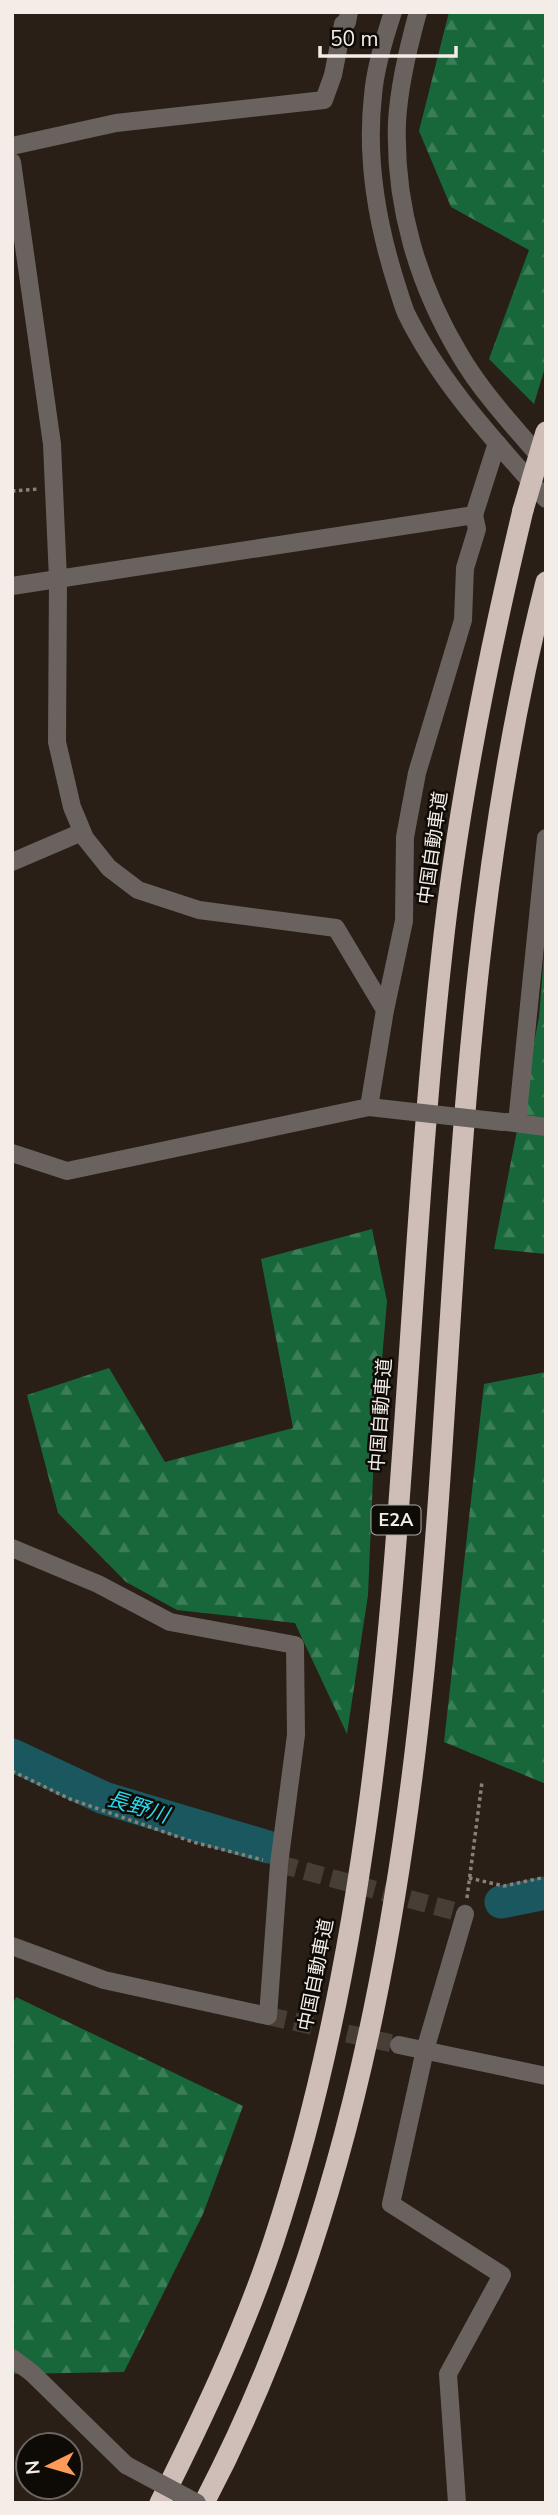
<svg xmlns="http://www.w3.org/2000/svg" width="558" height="2515" viewBox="0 0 558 2515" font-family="'Nunito Sans','Noto Sans JP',sans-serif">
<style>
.forest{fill:url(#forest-firs)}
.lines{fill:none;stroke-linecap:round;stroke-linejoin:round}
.river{stroke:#1a575f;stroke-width:33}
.minor-tunnel{stroke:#473e35;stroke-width:18;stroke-dasharray:18 9;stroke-linecap:butt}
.path{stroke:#898078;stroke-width:3.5;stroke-dasharray:3.5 3.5;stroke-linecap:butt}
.minor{stroke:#69625f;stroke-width:18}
.highway{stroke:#cfbdb7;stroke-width:21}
.minor-bridge{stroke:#69625f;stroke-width:18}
.highway-bridge{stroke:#cfbdb7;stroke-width:21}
.labels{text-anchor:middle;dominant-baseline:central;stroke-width:5;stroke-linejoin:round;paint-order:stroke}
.shield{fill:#0e0a06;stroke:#afa9a4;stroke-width:2}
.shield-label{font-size:18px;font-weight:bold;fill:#f4ede7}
.street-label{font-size:19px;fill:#f4ede7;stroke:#0e0a06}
.water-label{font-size:21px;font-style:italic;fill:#26d9ec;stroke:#0e0a06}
</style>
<defs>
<pattern id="forest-firs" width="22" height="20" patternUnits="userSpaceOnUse" patternTransform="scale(1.75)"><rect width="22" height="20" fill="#18673b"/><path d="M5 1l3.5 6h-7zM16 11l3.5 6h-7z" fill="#3a7d57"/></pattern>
</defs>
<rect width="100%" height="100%" fill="#291f16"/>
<g class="forest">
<polygon points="449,12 546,12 546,364 534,404 489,359 529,250 451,207 419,131"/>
<polygon points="546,929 546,1254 494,1249 539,1017"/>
<polygon points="372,1229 387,1301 374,1453 368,1595 347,1734 295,1623 177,1610 126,1582 58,1513 27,1395 109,1368 165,1462 293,1428 261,1259"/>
<polygon points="546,1372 546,1784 444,1742 484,1384"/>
<polygon points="16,1997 243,2106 203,2214 124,2372 12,2374 12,2005"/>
</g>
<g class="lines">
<g class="river">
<polyline points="12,1755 104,1798 268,1847"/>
<polyline points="501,1902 546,1893"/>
</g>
<g class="minor-tunnel">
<polyline points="279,1864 465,1914"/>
<polyline points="268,2016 399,2045"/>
</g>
<g class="path">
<polyline points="12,491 38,489"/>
<polyline points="12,1771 70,1799 193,1842 263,1860"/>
<polyline points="469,1878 504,1886 546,1877"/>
<polyline points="467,1898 482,1782"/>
</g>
<g class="minor">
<path d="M393 12C385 36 375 70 373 95 366 157 377 223 396 283 399 292 402 303 406 313 440 383 495 441 546 499"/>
<path d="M418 12C408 48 399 85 397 122 394 205 418 285 460 355 482 393 517 430 546 464"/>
<polyline points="12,146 116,123 324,100 333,75 343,24 347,22 349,12"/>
<polyline points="12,162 52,444 58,579 57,742 72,807 85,838 109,868 138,890 199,910 336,928 385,1010 369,1107 67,1171 12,1153"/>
<polyline points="12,586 474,515 497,443"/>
<polyline points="12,862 82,832"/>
<polyline points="385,1010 404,921 405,837 417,773 463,620 465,568 477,529 474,515"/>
<polyline points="507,1122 546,1127"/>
<polyline points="517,1123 546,838"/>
<polyline points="12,1548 98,1584 170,1622 295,1645 296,1735 279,1864 268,2016 104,1980 12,1946"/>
<polyline points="399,2045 546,2076"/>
<polyline points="12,2358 32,2373 126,2465"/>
<polyline points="457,2503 448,2374 502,2275 391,2204 425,2050 465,1914"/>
</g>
<g class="highway">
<path d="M160 2503C203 2417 244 2331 274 2240 410 1826 394 1381 442 953 458 803 488 656 523 510"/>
<path d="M204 2503C367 2192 415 1838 439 1492 460 1188 470 879 546 582"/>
</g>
<g class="minor-bridge">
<polyline points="369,1107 503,1122"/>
<polyline points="126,2465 197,2503"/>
</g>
<polyline class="highway-bridge" points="523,510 546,432"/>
</g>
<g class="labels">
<rect class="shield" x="371.5" y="1505.5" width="49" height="29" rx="5"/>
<g class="shield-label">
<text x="396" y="1520">E2A</text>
</g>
<g class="street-label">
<text transform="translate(433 848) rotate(-82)">中国自動車道</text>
<text transform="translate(381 1415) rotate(-86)">中国自動車道</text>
<text transform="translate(316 1975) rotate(-79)">中国自動車道</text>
</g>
<g class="water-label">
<text transform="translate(138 1807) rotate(17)">長野川</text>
</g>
</g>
<rect width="558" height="2515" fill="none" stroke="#f4ede7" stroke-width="28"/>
<g transform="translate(49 2466) rotate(265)"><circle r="33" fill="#0e0a06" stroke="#6a6560" stroke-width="2"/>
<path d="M0-5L12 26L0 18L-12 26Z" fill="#ff9b5a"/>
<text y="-10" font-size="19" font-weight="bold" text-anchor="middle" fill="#f4ede7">N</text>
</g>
<path d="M320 46v10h136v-10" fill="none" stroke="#f4ede7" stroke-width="3.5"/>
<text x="330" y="46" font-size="21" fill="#f4ede7" stroke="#0e0a06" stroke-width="5" paint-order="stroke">50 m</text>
</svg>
